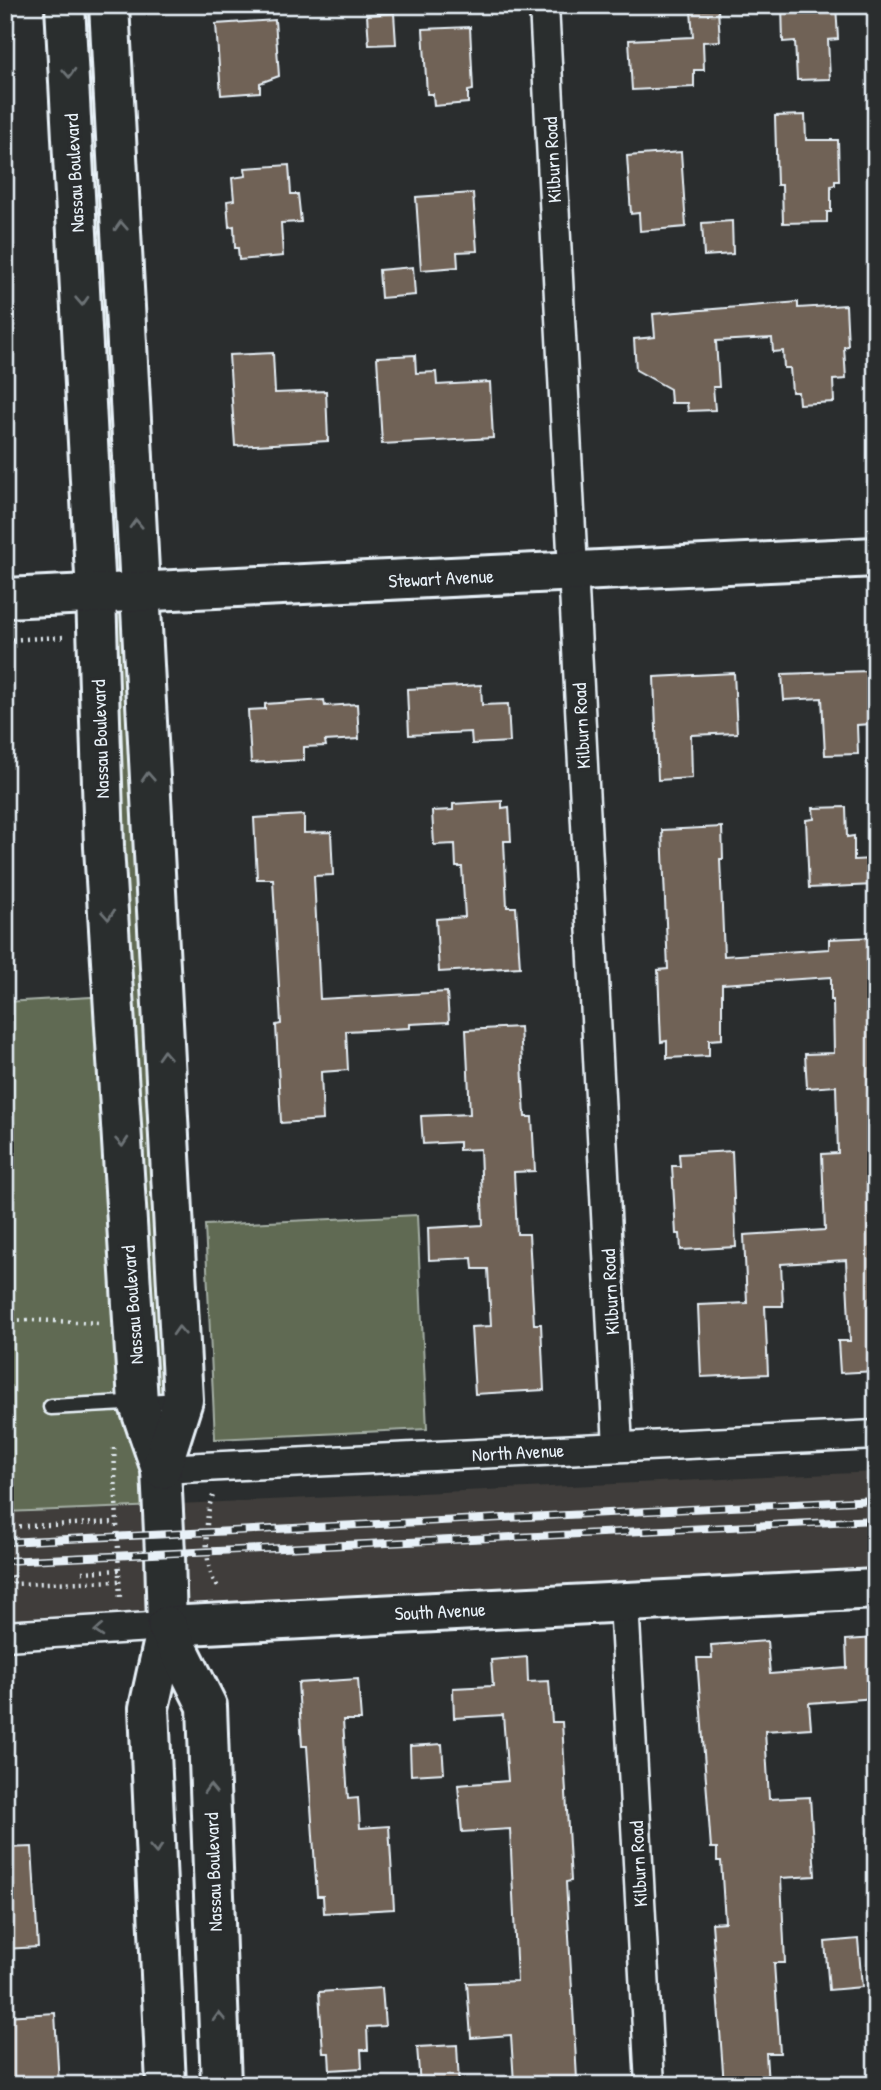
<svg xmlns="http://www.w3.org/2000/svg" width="881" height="2090" viewBox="0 0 881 2090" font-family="'Patrick Hand',sans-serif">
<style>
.built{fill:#3f3d3a}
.green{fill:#616b52;stroke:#a4aea5;stroke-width:2}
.building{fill:#706256;stroke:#e8f1f8;stroke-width:2}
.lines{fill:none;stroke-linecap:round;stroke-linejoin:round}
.lane-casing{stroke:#e8f1f8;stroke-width:19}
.street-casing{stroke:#e8f1f8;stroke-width:33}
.secondary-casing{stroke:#e8f1f8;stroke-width:44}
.path{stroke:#e8f1f8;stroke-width:4.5;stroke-dasharray:2 5;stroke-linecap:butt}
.lane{stroke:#2a2d2e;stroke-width:14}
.street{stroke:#2a2d2e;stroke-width:28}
.secondary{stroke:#2a2d2e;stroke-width:38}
.rail-casing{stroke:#e8f1f8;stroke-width:8}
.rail{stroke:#2a2d2e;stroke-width:5;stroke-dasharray:16;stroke-linecap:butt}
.oneway{stroke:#6c7275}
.labels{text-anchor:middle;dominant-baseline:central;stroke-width:7;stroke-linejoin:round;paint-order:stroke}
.street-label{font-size:19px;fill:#e8f1f8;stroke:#2a2d2e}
</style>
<rect width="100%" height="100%" fill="#2a2d2e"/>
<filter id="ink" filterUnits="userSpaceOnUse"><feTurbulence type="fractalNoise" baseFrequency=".0143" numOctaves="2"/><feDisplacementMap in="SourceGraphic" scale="14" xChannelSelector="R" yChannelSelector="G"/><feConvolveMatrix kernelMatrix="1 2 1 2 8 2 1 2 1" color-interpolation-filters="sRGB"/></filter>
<g filter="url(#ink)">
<polygon class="built" points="876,1472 876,1594 5,1640 5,1512"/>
<g class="green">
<polygon points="69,5 110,5 183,1395 160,1506 5,1512 5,1002 108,996"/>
<polygon points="417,1215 427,1429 215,1439 205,1225"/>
</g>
<g class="building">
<polygon points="782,5 836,5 838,39 828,40 830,79 797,80 795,41 783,42"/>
<polygon points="718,9 720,41 703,42 704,70 694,70 694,87 632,90 629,40 693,37 691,11"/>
<polygon points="394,13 396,44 369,45 367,15"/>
<polygon points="275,20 279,76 260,83 260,92 221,95 216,24"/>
<polygon points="470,27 473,90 468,91 468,103 434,106 433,94 427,94 423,29"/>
<polygon points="805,115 806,140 838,140 839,181 835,181 835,185 831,186 831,212 827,212 827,222 783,223 782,185 777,185 775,116"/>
<polygon points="681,152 686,227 640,231 639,213 631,214 627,156"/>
<polygon points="289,165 291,194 298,194 301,222 281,223 283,256 239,260 238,248 235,248 234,226 229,227 227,201 234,200 232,178 246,176 245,168"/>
<polygon points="473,193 477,251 457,252 458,267 421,270 416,197"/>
<polygon points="732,221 733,254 704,256 702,223"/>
<polygon points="413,267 415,295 381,298 379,270"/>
<polygon points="798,302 798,308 846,305 848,346 844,347 846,379 833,380 834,402 799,404 798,392 792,392 790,368 784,368 783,351 773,352 772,338 716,341 719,387 713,387 715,410 688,411 687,403 671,403 670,389 636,370 634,339 655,337 653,314"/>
<polygon points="273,353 275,393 326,391 328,441 235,446 229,355"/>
<polygon points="415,355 416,373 436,372 437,385 490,382 493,438 382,444 377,357"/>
<polygon points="868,671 870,724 857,725 858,754 825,755 822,698 784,700 782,674"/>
<polygon points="734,673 737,733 691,735 692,778 658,780 654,677"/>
<polygon points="481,685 482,705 508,704 510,742 472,744 471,732 409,735 407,689"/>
<polygon points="324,700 325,706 357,704 359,739 325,741 326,746 304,747 304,760 251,763 248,710 265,709 265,704"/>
<polygon points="502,801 502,808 509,807 511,841 504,841 507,907 516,907 520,967 439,972 436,919 465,917 462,867 456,867 455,844 434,845 432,811 453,810 453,804"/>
<polygon points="846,807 847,837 854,836 854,860 872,859 874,885 809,888 806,820 814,819 813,808"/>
<polygon points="304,815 304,833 331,832 333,875 314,876 320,999 447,992 449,1022 410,1024 410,1028 346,1031 348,1070 321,1072 323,1120 281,1123 276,1025 281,1024 273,879 257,879 254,818"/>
<polygon points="722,827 723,859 720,859 724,956 829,949 829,939 876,937 876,1371 840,1373 838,1341 850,1341 846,1260 781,1264 783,1306 765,1306 768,1374 701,1377 698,1305 747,1303 744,1235 825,1230 822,1154 838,1153 836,1086 807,1088 805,1054 834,1053 833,1000 831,1000 831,977 722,984 722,1039 709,1040 709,1056 667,1058 667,1041 661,1042 658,970 668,969 662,830"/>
<polygon points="520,1027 525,1117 532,1117 535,1171 514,1172 517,1234 529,1234 534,1324 541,1324 544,1390 475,1394 471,1327 491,1326 488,1269 473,1269 472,1258 429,1260 428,1228 483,1225 480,1149 459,1150 459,1142 423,1144 421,1116 470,1114 466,1030"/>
<polygon points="732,1151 736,1247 681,1250 680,1234 676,1234 672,1166 680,1166 679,1154"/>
<polygon points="876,1638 876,1698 809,1703 811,1728 765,1731 769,1799 810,1797 815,1876 781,1878 785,1963 774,1963 780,2053 766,2053 768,2085 724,2085 712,1923 725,1922 721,1861 717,1861 717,1848 711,1848 697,1658 712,1658 711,1645 767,1641 770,1674 847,1668 846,1640"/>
<polygon points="527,1657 528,1682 549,1681 552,1722 562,1722 571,1881 566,1882 577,2079 514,2083 511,2035 471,2038 467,1983 517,1981 510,1829 462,1832 458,1785 508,1781 503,1715 454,1718 453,1688 493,1686 491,1660"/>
<polygon points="358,1679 361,1720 343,1720 348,1799 358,1798 360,1828 389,1826 394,1909 324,1913 323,1896 317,1896 307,1746 302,1746 298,1683"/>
<polygon points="442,1744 444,1773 411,1775 410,1746"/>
<polygon points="32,1847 38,1947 5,1949 5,1848"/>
<polygon points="858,1939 862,1987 829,1990 825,1942"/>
<polygon points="382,1988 385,2026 367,2027 368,2050 361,2050 362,2068 330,2070 329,2053 323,2053 319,1992"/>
<polygon points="55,2013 59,2085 5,2085 5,2016"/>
<polygon points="457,2045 459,2085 420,2085 417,2047"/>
</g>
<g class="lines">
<g class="lane-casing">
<polyline id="lane" points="51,1407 182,1400"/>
</g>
<g class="street-casing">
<g id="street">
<polyline points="544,5 618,1447"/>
<polyline points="161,1469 876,1435"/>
<polyline points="624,1602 650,2085"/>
<polyline points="5,1636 167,1626"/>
</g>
</g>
<g class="secondary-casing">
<g id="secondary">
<polyline points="65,5 96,594 104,847 138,1402 161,1469 165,1554 167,1626 149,1708 166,2085"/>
<polyline points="109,5 183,1400 161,1469"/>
<polyline points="5,598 876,557"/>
<polyline points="167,1626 876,1589"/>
<polyline points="167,1626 207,1706 221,2085"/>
</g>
</g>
<g class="path">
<polyline points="5,640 64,637"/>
<polyline points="5,1321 31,1320 100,1323"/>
<polyline points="114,1448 120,1600"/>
<path d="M213 1496C204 1512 203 1576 219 1587"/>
<polyline points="5,1527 117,1522"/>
<polyline points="82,1572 119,1570"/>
<polyline points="12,1575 14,1584 120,1581"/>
</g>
<use href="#lane" class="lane"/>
<use href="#street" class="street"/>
<use href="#secondary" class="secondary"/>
<g class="rail-casing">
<g id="rail">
<polyline points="5,1542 876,1500"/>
<polyline points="5,1561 876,1520"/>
</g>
</g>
<use href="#rail" class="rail"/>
</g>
<defs><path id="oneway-chevron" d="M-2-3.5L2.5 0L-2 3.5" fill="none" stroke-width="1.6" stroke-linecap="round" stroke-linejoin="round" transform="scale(1.75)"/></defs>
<g class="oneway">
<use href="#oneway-chevron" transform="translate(69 73) rotate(87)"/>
<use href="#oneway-chevron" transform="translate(121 226) rotate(-93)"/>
<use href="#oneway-chevron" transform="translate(82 301) rotate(87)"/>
<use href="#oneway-chevron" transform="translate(136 524) rotate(-92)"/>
<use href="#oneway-chevron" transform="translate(148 777) rotate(-93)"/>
<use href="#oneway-chevron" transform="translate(108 915) rotate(86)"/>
<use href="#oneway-chevron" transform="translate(164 1055) rotate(-93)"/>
<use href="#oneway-chevron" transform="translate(122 1142) rotate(86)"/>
<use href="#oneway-chevron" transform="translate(179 1331) rotate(-93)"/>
<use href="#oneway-chevron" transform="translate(99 1631) rotate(176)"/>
<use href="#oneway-chevron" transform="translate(210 1789) rotate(-92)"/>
<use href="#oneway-chevron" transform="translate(156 1849) rotate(87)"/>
<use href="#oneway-chevron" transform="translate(219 2017) rotate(-92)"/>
</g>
</g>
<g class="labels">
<g class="street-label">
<text transform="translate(552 160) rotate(-93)">Kilburn Road</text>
<text transform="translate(74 173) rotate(-93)">Nassau Boulevard</text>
<text transform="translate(441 578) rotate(-3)">Stewart Avenue</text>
<text transform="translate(581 726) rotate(-93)">Kilburn Road</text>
<text transform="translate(100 739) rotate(-92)">Nassau Boulevard</text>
<text transform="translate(610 1292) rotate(-93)">Kilburn Road</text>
<text transform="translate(132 1305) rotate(-94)">Nassau Boulevard</text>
<text transform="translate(518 1452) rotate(-3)">North Avenue</text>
<text transform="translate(440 1611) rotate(-3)">South Avenue</text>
<text transform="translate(638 1864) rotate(-93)">Kilburn Road</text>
<text transform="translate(213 1872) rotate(-92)">Nassau Boulevard</text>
</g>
</g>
<rect width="881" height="2090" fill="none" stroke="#2a2d2e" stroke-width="28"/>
<rect x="14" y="14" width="853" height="2062" fill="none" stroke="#e8f1f8" stroke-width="2.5" filter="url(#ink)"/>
</svg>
